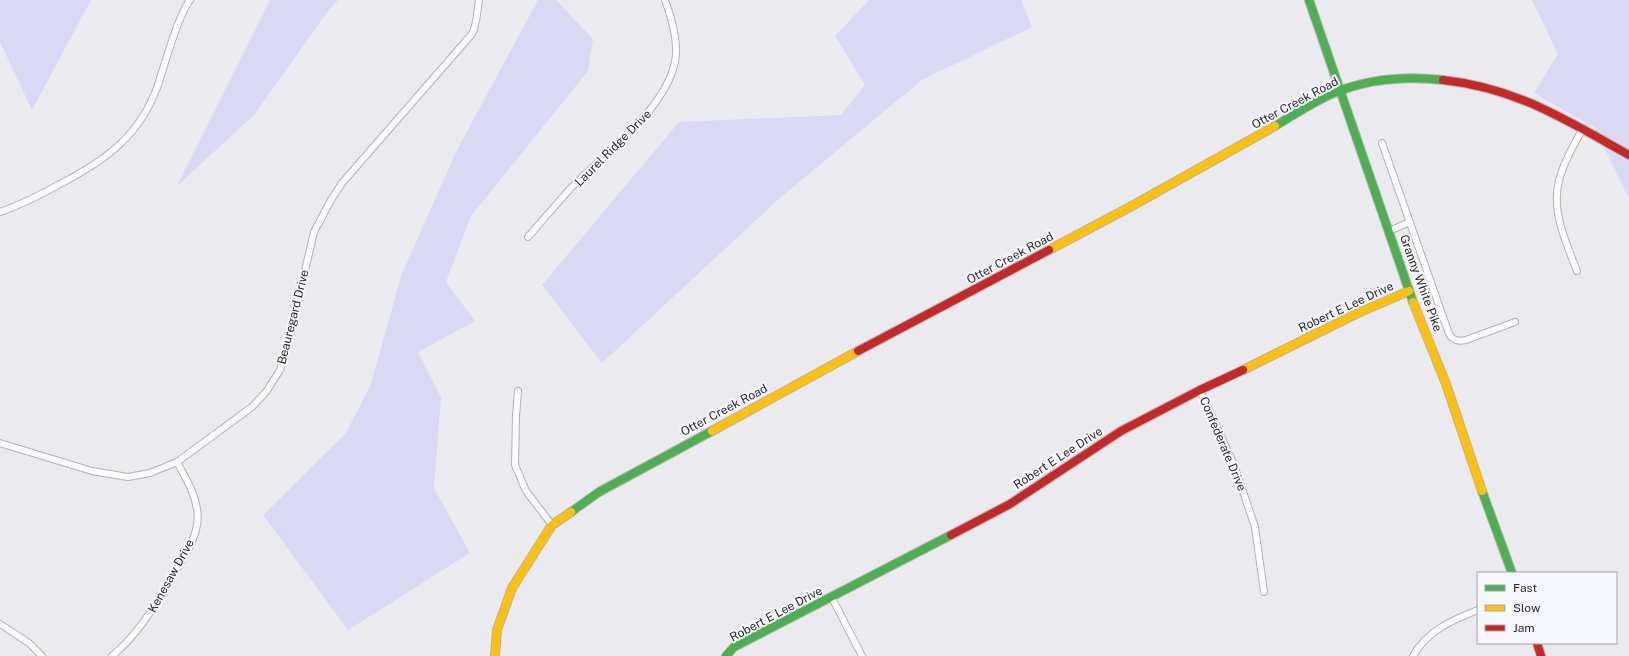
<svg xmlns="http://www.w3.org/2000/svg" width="1629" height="656" viewBox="0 0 1629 656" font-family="'Public Sans',sans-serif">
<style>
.green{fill:#d9d9f3}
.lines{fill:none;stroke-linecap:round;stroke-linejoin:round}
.street-casing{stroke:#b3b3b6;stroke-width:8}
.fast-casing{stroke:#b3b3b6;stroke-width:10}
.slow-casing{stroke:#b3b3b6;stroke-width:10}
.jam-casing{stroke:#b3b3b6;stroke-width:10}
.street{stroke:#fcfcfd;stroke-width:6}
.fast{stroke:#4caf50;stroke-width:8}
.slow{stroke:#ffc107;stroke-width:8}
.jam{stroke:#c62828;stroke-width:8}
.labels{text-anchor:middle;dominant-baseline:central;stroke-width:4;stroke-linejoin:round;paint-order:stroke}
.street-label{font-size:12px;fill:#2a2a2d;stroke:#f6f6ff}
</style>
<rect width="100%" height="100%" fill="#ebebef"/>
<g class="green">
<polygon points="0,0 91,0 32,110 0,42"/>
<polygon points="270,0 338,0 327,12 255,114 177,186"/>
<polygon points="538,0 556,0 593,39 588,71 471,216 446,282 475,321 418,352 441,397 434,488 470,553 348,630 263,515 346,433 371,384 401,276 457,150"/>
<polygon points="869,0 1021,0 1032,27 922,80 781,197 602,363 542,285 679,122 841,115 865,85 835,36"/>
<polygon points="1532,0 1629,0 1629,198 1594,127 1534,93 1558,54"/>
</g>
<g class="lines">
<g class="street-casing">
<g id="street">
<path d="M1382 143 1448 331C1451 340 1457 342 1466 340L1515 322"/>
<path d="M0 212C21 205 40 195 60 184 106 160 140 136 158 85 165 63 171 41 180 19 183 13 185 6 190 0"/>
<polyline points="1389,231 1410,222"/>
<path d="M528 237C543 220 557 203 572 187 605 153 665 110 675 62 679 42 672 19 665 0"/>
<path d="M1577 271C1565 240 1549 207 1561 174 1566 158 1574 144 1582 130"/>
<polyline points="1200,390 1234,465 1255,527 1264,592"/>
<polyline points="518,391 516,416 515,465 526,491 552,525"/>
<path d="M0 443 92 471 128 477 150 473 177 462 252 407 266 392 280 370 287 348 314 232 331 200 342 183 472 34C477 25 477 11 479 0"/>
<polyline points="832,598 862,656"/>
<polyline points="0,624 29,643 42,656"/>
<path d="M112 656C140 633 157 602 175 572 184 557 194 542 197 525 201 503 187 480 177 462"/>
<path d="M1413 656C1427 631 1452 620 1478 610"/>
</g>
</g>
<g class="fast-casing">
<g id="fast">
<polyline points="1309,0 1413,302"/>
<path d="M1275 126C1294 115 1314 101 1334 93 1368 79 1407 76 1443 80"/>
<polyline points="1482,491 1512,573"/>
<polyline points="571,512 599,492 712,431"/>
<polyline points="726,656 734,647 951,535"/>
</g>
</g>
<g class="slow-casing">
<g id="slow">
<polyline points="1049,250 1130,207 1275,126"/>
<polyline points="1413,302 1446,384 1482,491"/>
<polyline points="1243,370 1358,313 1409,291"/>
<polyline points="712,431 858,351"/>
<polyline points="495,656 497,630 512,588 552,525 571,512"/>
</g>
</g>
<g class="jam-casing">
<g id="jam">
<path d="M1443 80C1517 88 1566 120 1629 155"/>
<polyline points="858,351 1049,250"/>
<polyline points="951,535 1010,504 1121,431 1200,390 1243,370"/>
<polyline points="1537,643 1541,656"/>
</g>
</g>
<use href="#street" class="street"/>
<use href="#fast" class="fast"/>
<use href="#slow" class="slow"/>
<use href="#jam" class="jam"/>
</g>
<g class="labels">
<g class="street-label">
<text transform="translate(1295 103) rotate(-28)">Otter Creek Road</text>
<text transform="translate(613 148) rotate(-45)">Laurel Ridge Drive</text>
<text transform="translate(1010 258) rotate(-28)">Otter Creek Road</text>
<text transform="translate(1421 283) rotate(70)">Granny White Pike</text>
<text transform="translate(1346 307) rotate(-25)">Robert E Lee Drive</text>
<text transform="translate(293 317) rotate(-76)">Beauregard Drive</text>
<text transform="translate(724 410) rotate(-28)">Otter Creek Road</text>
<text transform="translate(1223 444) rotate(67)">Confederate Drive</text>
<text transform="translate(1058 458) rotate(-33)">Robert E Lee Drive</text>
<text transform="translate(171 576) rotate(-61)">Kenesaw Drive</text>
<text transform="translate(776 614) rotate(-28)">Robert E Lee Drive</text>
</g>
</g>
<rect x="1477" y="572" width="140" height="72" fill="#f6f6ff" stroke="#a4a4ab"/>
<rect x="1485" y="585" width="20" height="6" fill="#4caf50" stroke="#a4a4ab"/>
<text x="1513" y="592" font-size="12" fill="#2a2a2d">Fast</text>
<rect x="1485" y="605" width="20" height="6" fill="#ffc107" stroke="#a4a4ab"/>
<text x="1513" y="612" font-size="12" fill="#2a2a2d">Slow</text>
<rect x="1485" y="625" width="20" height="6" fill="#c62828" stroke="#a4a4ab"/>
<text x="1513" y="632" font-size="12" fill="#2a2a2d">Jam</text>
</svg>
